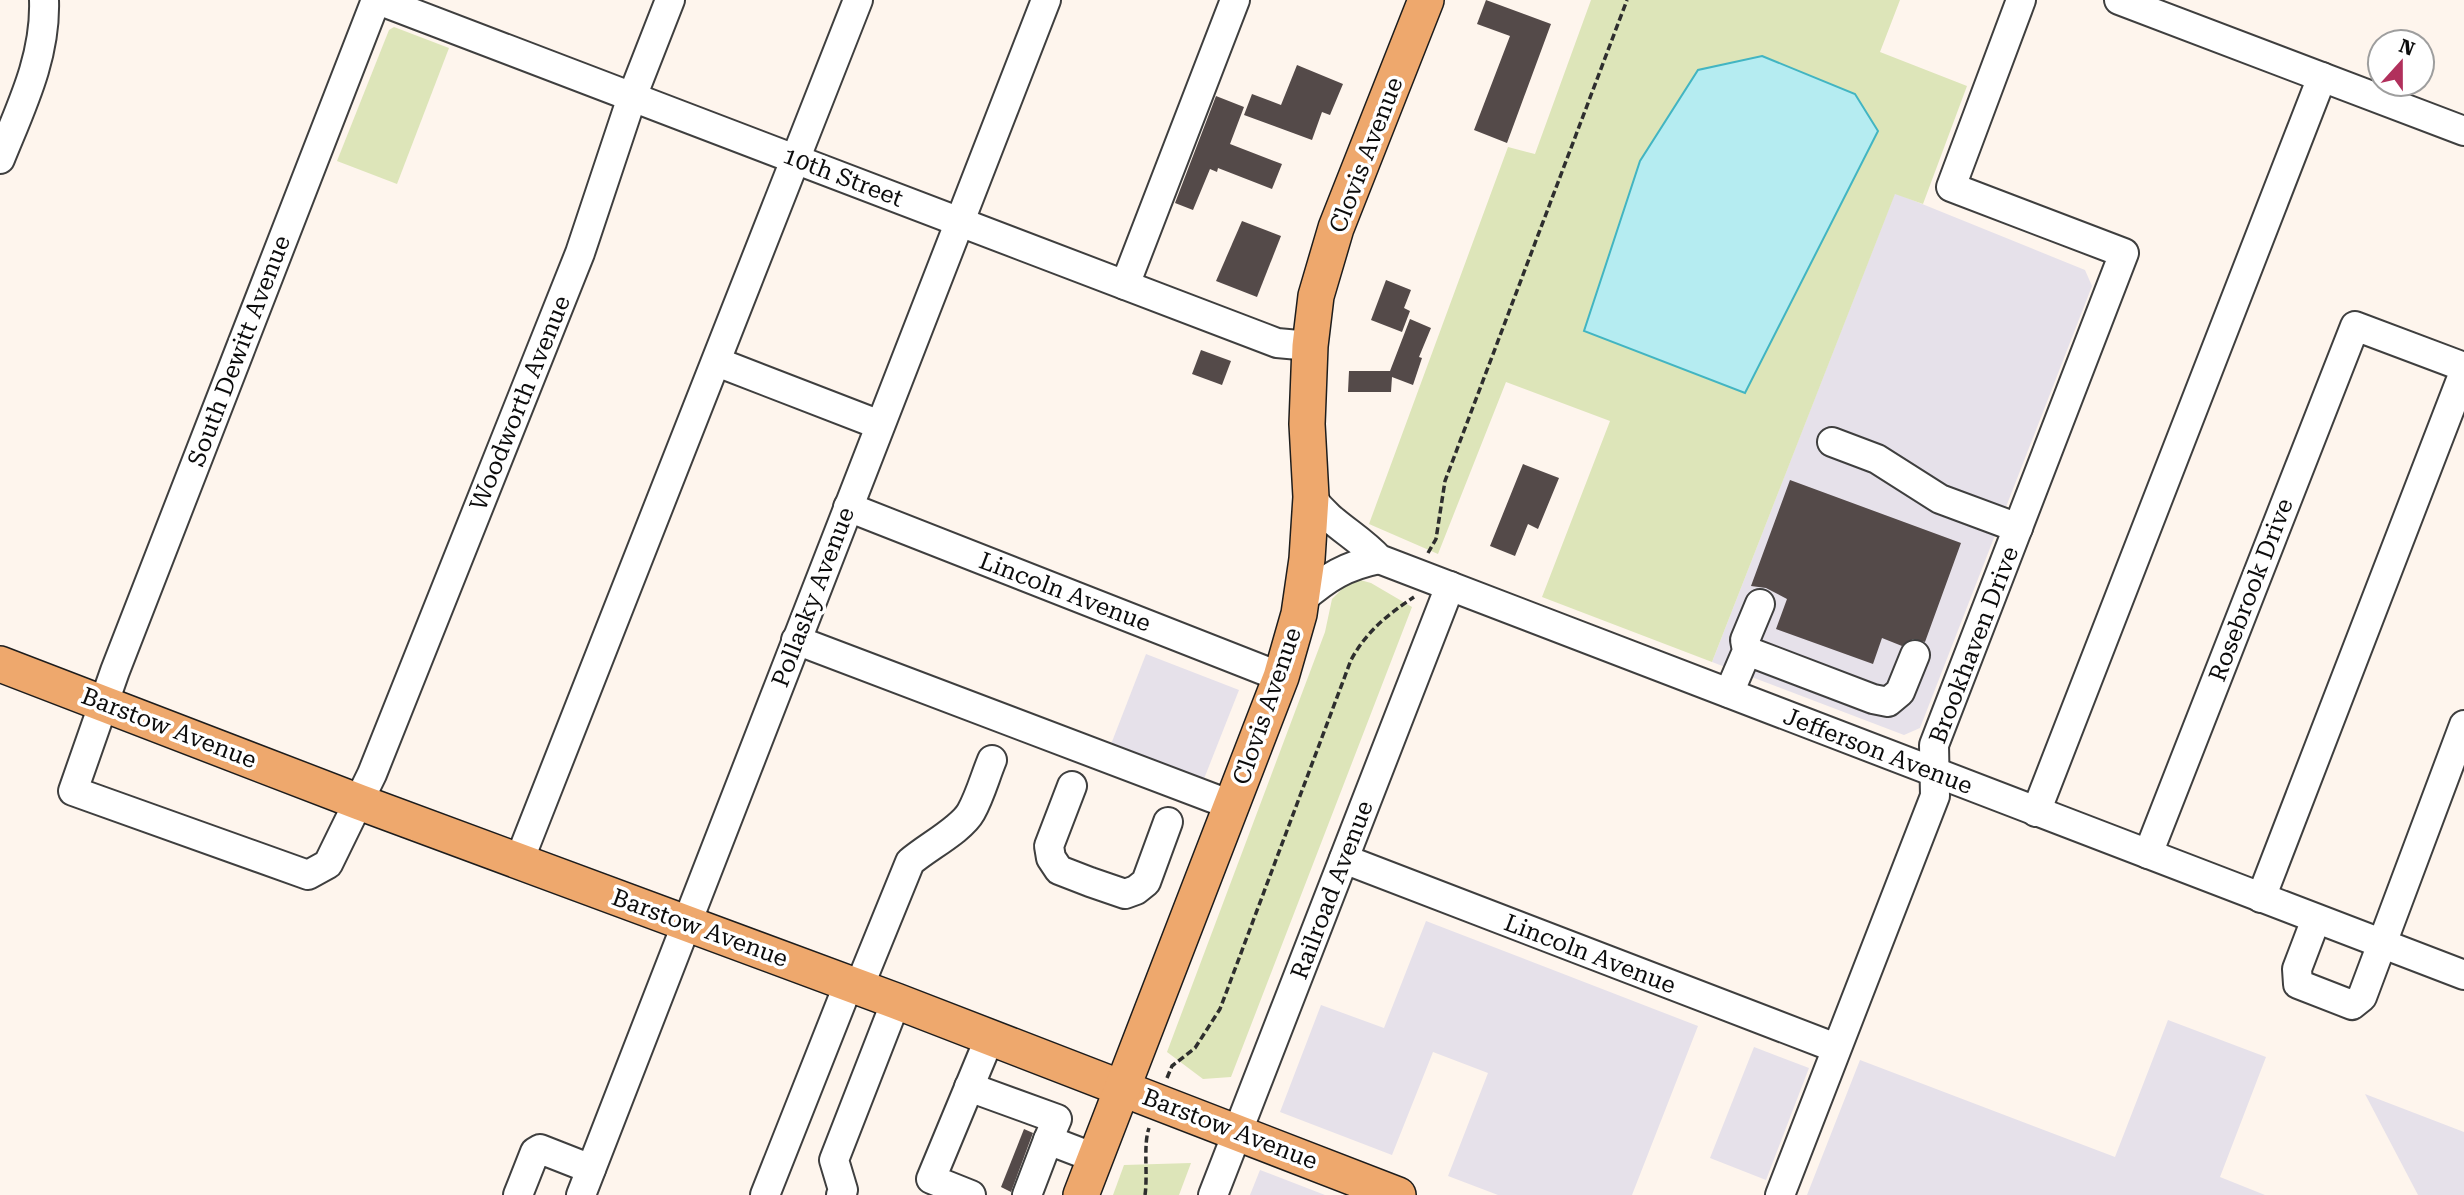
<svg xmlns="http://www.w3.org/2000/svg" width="2464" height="1195" viewBox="0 0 2464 1195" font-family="'Roboto Serif',serif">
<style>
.industrial{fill:#e6e1ea}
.green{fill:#dde5b9}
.water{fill:#b5ecf1;stroke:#42b5c2;stroke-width:2}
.building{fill:#544a49}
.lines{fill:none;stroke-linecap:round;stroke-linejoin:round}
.minor-casing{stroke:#3f3f3f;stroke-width:32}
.major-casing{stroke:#1d1d1d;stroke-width:38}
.path{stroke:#2e2e2e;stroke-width:3.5;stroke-dasharray:7 3.5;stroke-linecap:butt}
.minor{stroke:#fff;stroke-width:28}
.major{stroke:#eea86d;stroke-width:35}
.labels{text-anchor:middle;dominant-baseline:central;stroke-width:7;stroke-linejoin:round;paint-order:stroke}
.street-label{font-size:24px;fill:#0c0c0c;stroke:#fff}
</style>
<rect width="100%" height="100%" fill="#fef5ed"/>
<g class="industrial">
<polygon points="1895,193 2085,270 2092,286 1920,728 1904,735 1712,662"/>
<polygon points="1146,654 1239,690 1200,789 1108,752"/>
<polygon points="1426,921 1698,1026 1632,1195 1498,1195 1448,1176 1488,1073 1433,1052 1392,1155 1280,1112 1321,1005 1384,1028"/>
<polygon points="2168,1020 2266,1057 2220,1177 2265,1195 1807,1195 1860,1060 2115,1157"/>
<polygon points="1754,1047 1809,1068 1766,1180 1710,1158"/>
<polygon points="2365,1094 2464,1132 2464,1195 2418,1195"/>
<polygon points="1260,1170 1325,1195 1250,1195"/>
</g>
<g class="green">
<polygon points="1591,0 1900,0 1880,52 1967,86 1923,204 1895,194 1712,662 1542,597 1610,421 1506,382 1438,554 1369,524 1508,147 1535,154"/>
<polygon points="394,27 449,48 397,184 337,161 389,30"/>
<polygon points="1353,578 1371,583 1412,607 1231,1077 1203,1079 1167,1052 1325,632 1332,599"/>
<polygon points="1191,1163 1179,1195 1113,1195 1124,1165"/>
</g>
<polygon class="water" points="1762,56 1855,94 1878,131 1745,393 1584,331 1640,161 1698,70"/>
<g class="building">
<polygon points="1486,0 1551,24 1507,143 1474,130 1510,36 1477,24"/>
<polygon points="1297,65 1343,84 1330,115 1322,112 1312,140 1244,115 1252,94 1281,105"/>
<polygon points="1216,96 1244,107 1230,144 1282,164 1272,189 1218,168 1217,172 1210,169 1193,210 1175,203"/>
<polygon points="1242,221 1281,236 1257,297 1216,281"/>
<polygon points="1386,280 1411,290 1404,308 1410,311 1402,332 1371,320"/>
<polygon points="1410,319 1431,328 1419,357 1422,358 1413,385 1392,377 1391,392 1348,392 1349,371 1390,371"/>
<polygon points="1201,350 1231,361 1222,385 1192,374"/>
<polygon points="1523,464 1559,478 1538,529 1528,524 1515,556 1490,546"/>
<polygon points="1790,480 1961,543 1925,642 1913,639 1902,646 1882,638 1873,664 1776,629 1787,599 1766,588 1751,586"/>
<polygon points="1024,1129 1033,1133 1011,1192 1001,1187"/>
</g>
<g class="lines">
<g class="minor-casing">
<g id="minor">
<polyline points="376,0 115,671 73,791 308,875 328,864 372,774 580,253 632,97 670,0"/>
<polyline points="378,0 1277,343 1310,346"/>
<polyline points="2119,0 2464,131"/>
<path d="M0 159C21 107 46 57 44 0"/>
<polyline points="1125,285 1235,0"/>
<polyline points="717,362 880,425"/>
<polyline points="1832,442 1877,459 1940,499 2018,528"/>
<path d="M1311 497C1331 525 1357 535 1379 559L2464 975"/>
<polyline points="848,507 1281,677"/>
<path d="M1302 599C1328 577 1345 566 1379 559"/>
<polyline points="796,640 1231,805"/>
<polyline points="1747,651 1873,699 1888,702 1900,692 1915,655"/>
<polyline points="1729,693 1747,651 1745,640 1760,604"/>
<polyline points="1072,786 1049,846 1051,858 1059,870 1090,882 1125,894 1136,890 1146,882 1168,822"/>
<polyline points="2036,812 2322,77"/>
<polyline points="2148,854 2355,326 2464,367"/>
<polyline points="1344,859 1836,1048"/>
<polyline points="519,861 858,0"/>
<polyline points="2261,898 2464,372"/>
<polyline points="2316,919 2297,969 2298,984 2352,1005 2362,997 2464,725"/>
<path d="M859 987 910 862C927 847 961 830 971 812 980 796 985 777 992 760"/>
<polyline points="969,1087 1057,1119 1048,1140"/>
<polyline points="518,1195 535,1152 540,1149 591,1169"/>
<polyline points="581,1195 1046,0"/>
<polyline points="765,1195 849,983"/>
<polyline points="841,1195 843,1190 834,1160 896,1001"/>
<polyline points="971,1195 931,1179 990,1037"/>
<polyline points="1027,1195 1048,1140 1095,1158"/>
<polyline points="1213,1195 1450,586"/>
<polyline points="1780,1195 1935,796 1934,745 2124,253 1951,187 2021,0"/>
</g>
</g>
<g class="major-casing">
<g id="major">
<polyline points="0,664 359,802 896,1001 1398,1195"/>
<polyline points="1081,1195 1281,677 1299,614 1307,559 1311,497 1307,424 1310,346 1316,296 1336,228 1426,0"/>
</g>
</g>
<g class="path">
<polyline points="1428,553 1436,539 1445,481 1627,0"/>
<path d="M1167 1078 1172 1066 1195 1048 1220 1009 1351 660C1366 632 1387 615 1414 597"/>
<path d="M1145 1195C1148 1174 1143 1145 1149 1128"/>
</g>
<use href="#minor" class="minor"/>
<use href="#major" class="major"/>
</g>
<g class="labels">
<g class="street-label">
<text transform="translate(1366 155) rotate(-69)">Clovis Avenue</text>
<text transform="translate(843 177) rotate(21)">10th Street</text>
<text transform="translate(239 351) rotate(-69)">South Dewitt Avenue</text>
<text transform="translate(520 403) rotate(-68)">Woodworth Avenue</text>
<text transform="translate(2251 590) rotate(-69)">Rosebrook Drive</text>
<text transform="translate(1065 592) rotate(21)">Lincoln Avenue</text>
<text transform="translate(813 597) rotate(-69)">Pollasky Avenue</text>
<text transform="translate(1974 645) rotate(-69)">Brookhaven Drive</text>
<text transform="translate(1267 706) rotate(-71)">Clovis Avenue</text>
<text transform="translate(169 728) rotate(21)">Barstow Avenue</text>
<text transform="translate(1878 751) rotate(21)">Jefferson Avenue</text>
<text transform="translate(1332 890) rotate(-69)">Railroad Avenue</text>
<text transform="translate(700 928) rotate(20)">Barstow Avenue</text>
<text transform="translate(1590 954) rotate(21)">Lincoln Avenue</text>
<text transform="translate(1230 1129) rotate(21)">Barstow Avenue</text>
</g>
</g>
<g transform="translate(2401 63) rotate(21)"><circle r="33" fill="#ffffff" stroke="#9e9e9e" stroke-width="2"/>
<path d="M0-5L12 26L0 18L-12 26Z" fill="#b1305c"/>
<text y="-10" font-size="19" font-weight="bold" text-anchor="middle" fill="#0c0c0c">N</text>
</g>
</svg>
